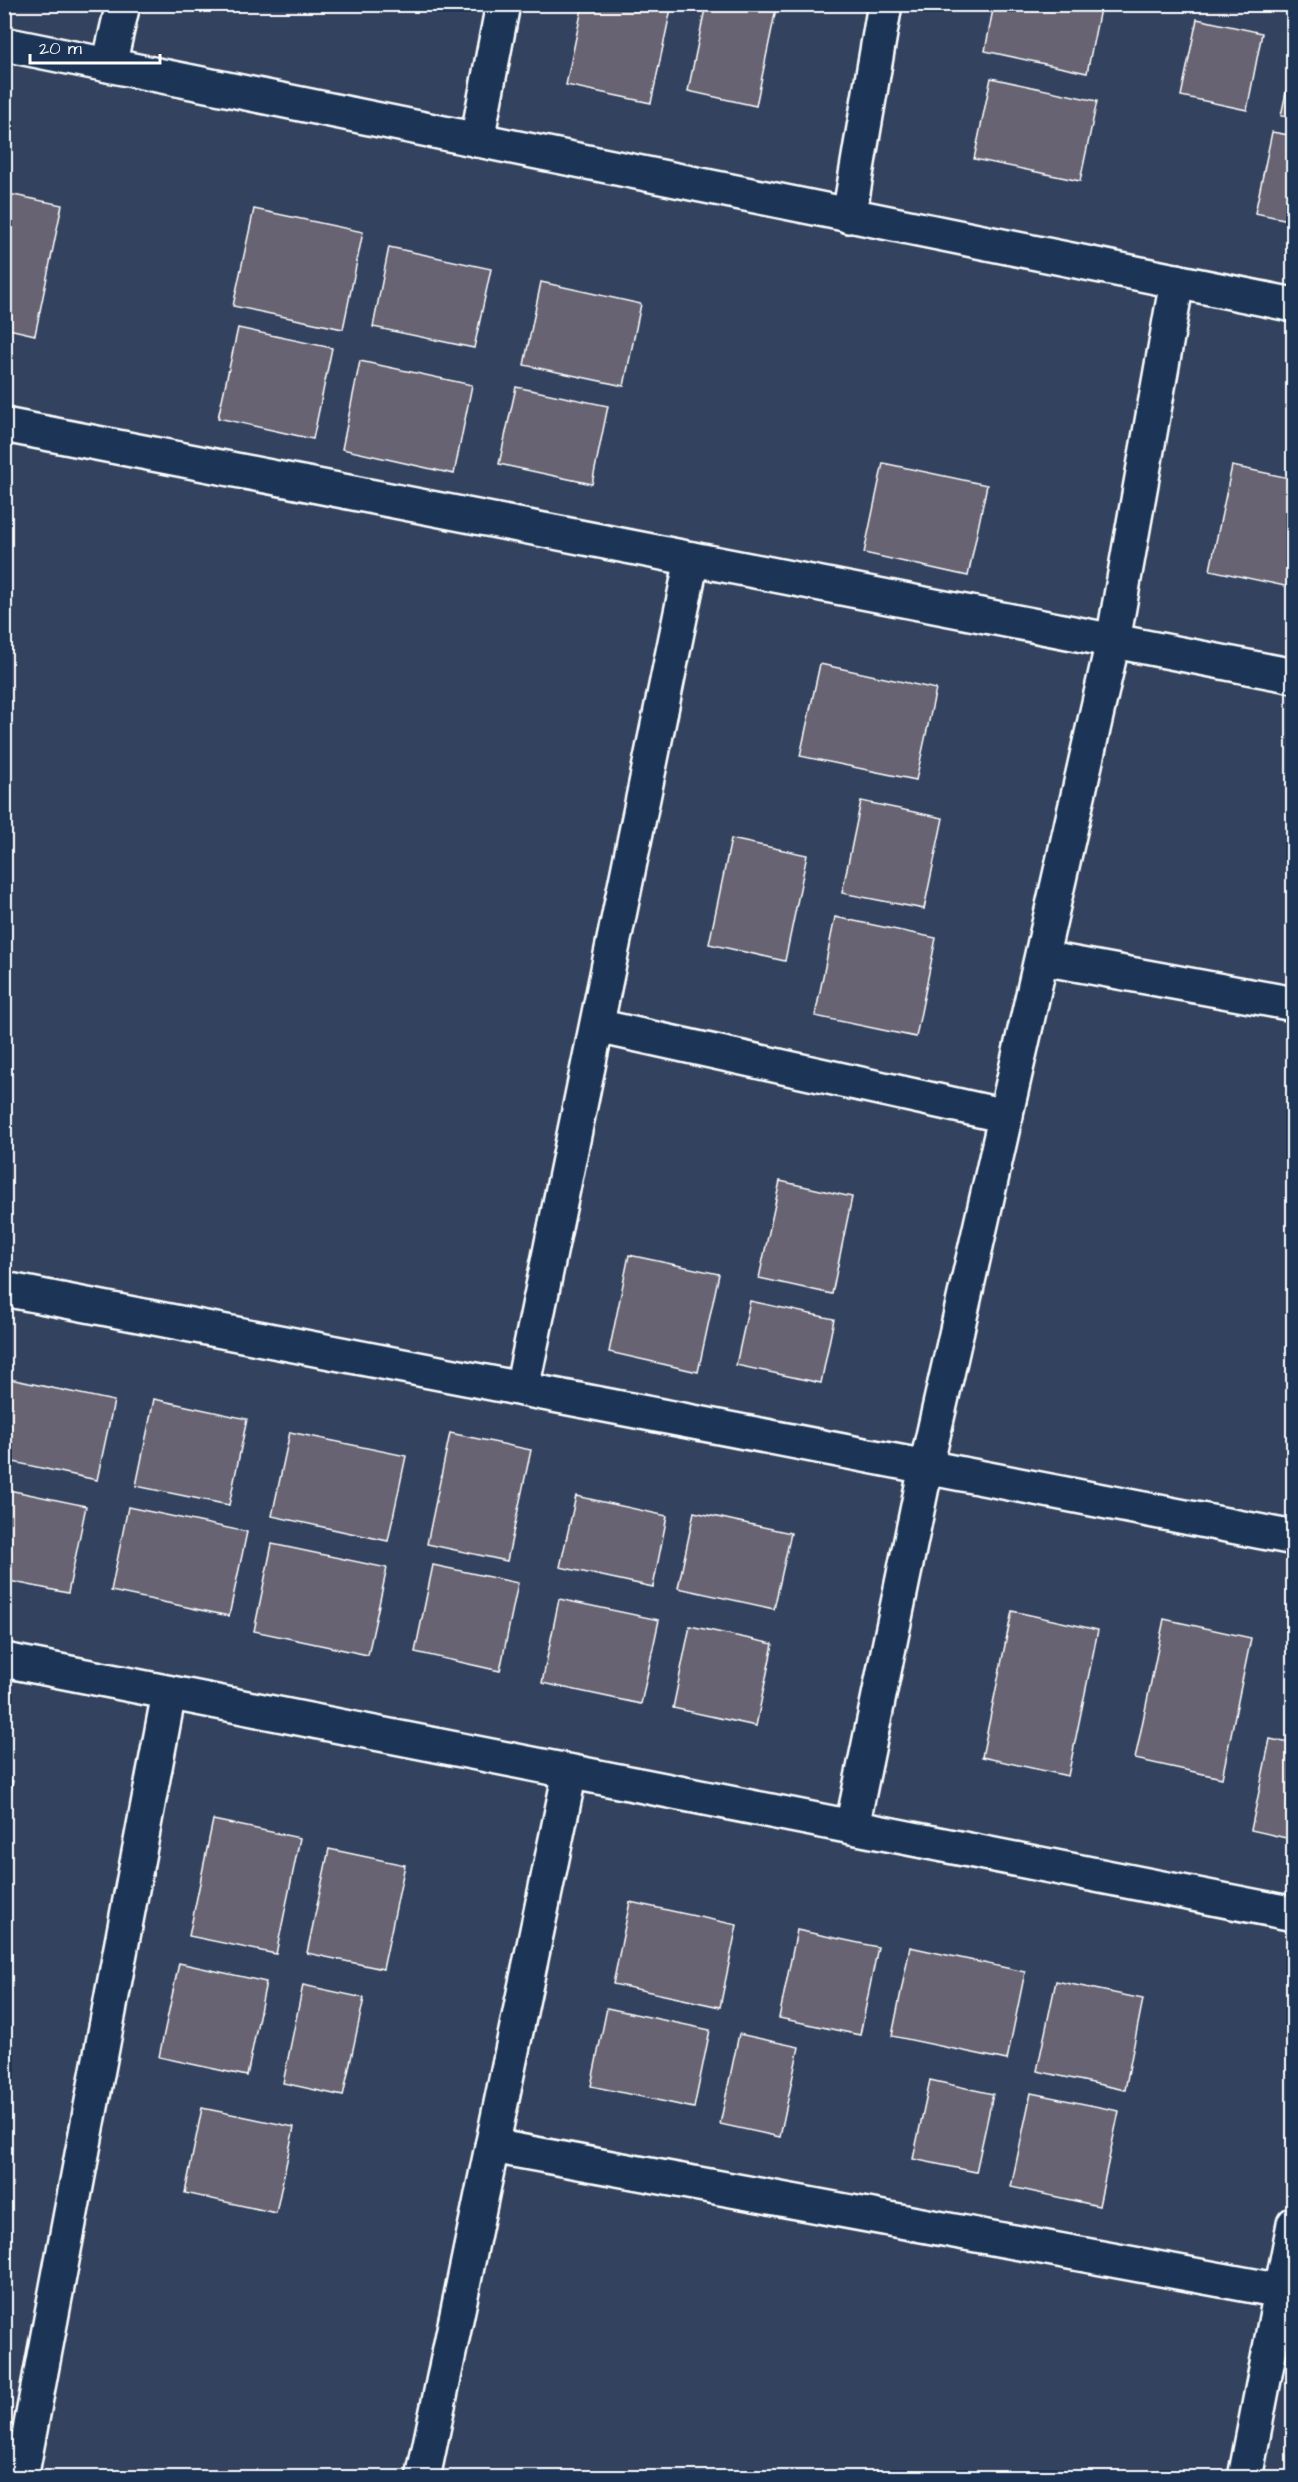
<svg xmlns="http://www.w3.org/2000/svg" width="1298" height="2482" viewBox="0 0 1298 2482" font-family="'Architects Daughter',sans-serif">
<style>
.building{fill:#676472;stroke:#fff;stroke-width:1.5}
.lines{fill:none;stroke-linecap:round;stroke-linejoin:round}
.minor-casing{stroke:#fff;stroke-width:38}
.minor{stroke:#1d3557;stroke-width:33}
</style>
<rect width="100%" height="100%" fill="#33435f"/>
<filter id="ink" filterUnits="userSpaceOnUse"><feTurbulence type="fractalNoise" baseFrequency=".0167" numOctaves="2"/><feDisplacementMap in="SourceGraphic" scale="12" xChannelSelector="R" yChannelSelector="G"/><feConvolveMatrix kernelMatrix="1 2 1 2 8 2 1 2 1" color-interpolation-filters="sRGB"/></filter>
<g filter="url(#ink)">
<g class="building">
<polygon points="583,4 672,4 651,103 566,85"/>
<polygon points="706,4 777,4 756,106 688,91"/>
<polygon points="994,4 1101,4 1087,73 985,51"/>
<polygon points="1197,19 1262,33 1247,110 1181,96"/>
<polygon points="1294,55 1294,118 1281,116"/>
<polygon points="991,78 1097,101 1080,181 974,159"/>
<polygon points="1272,132 1294,136 1294,221 1255,213"/>
<polygon points="4,193 62,205 35,335 4,328"/>
<polygon points="254,209 363,232 343,329 233,306"/>
<polygon points="389,247 491,269 474,348 373,327"/>
<polygon points="541,282 641,304 624,386 524,365"/>
<polygon points="238,328 332,348 313,439 218,418"/>
<polygon points="360,361 472,385 454,474 342,449"/>
<polygon points="516,387 608,406 592,484 499,464"/>
<polygon points="883,463 987,485 968,576 864,553"/>
<polygon points="1232,466 1294,479 1294,588 1210,570"/>
<polygon points="820,664 936,689 916,780 800,756"/>
<polygon points="861,801 943,818 924,909 842,893"/>
<polygon points="731,839 807,855 785,961 709,944"/>
<polygon points="835,917 936,938 916,1037 815,1016"/>
<polygon points="780,1181 852,1197 832,1294 759,1278"/>
<polygon points="629,1255 719,1274 698,1372 609,1352"/>
<polygon points="750,1301 834,1319 821,1383 736,1365"/>
<polygon points="5,1378 114,1401 97,1480 4,1460"/>
<polygon points="154,1399 247,1419 229,1505 136,1486"/>
<polygon points="290,1432 406,1456 388,1541 272,1516"/>
<polygon points="450,1433 531,1450 507,1561 427,1544"/>
<polygon points="4,1489 86,1506 68,1593 4,1580"/>
<polygon points="576,1496 667,1516 653,1587 560,1567"/>
<polygon points="128,1507 247,1532 229,1616 111,1591"/>
<polygon points="694,1512 791,1533 774,1609 678,1588"/>
<polygon points="272,1544 387,1568 368,1655 254,1631"/>
<polygon points="433,1565 518,1583 500,1671 415,1652"/>
<polygon points="559,1599 659,1620 641,1704 542,1683"/>
<polygon points="1012,1611 1098,1630 1068,1776 982,1757"/>
<polygon points="1164,1619 1251,1638 1222,1778 1135,1759"/>
<polygon points="690,1626 773,1644 756,1726 673,1708"/>
<polygon points="1270,1739 1294,1744 1294,1828 1291,1839 1251,1830"/>
<polygon points="4,1779 13,1781 4,1821"/>
<polygon points="213,1820 300,1838 276,1954 189,1936"/>
<polygon points="329,1849 405,1865 383,1969 307,1953"/>
<polygon points="630,1902 737,1925 720,2007 613,1984"/>
<polygon points="797,1930 878,1947 860,2035 779,2018"/>
<polygon points="910,1947 1025,1972 1007,2060 892,2036"/>
<polygon points="179,1963 266,1982 247,2076 159,2057"/>
<polygon points="1056,1981 1143,1999 1125,2090 1037,2071"/>
<polygon points="303,1985 364,1998 343,2096 283,2083"/>
<polygon points="607,2008 710,2030 694,2108 591,2086"/>
<polygon points="739,2034 799,2047 780,2137 720,2124"/>
<polygon points="930,2080 993,2094 976,2172 913,2159"/>
<polygon points="1031,2093 1119,2111 1099,2206 1011,2187"/>
<polygon points="202,2108 294,2127 276,2213 185,2193"/>
</g>
<g class="lines">
<g class="minor-casing">
<g id="minor">
<polyline points="4,44 1294,305"/>
<polyline points="109,65 123,4"/>
<polyline points="477,140 503,4"/>
<polyline points="849,216 885,4"/>
<polyline points="4,425 1294,676"/>
<polyline points="1042,958 1294,1004"/>
<polyline points="597,1026 1006,1116"/>
<polyline points="4,1289 1294,1538"/>
<polyline points="522,1389 692,559"/>
<polyline points="4,1660 1294,1914"/>
<polyline points="852,1827 926,1467 1113,641 1177,281"/>
<polyline points="492,2146 1281,2291"/>
<polyline points="21,2478 169,1693"/>
<polyline points="423,2478 570,1772"/>
<polyline points="1245,2478 1294,2224"/>
</g>
</g>
<use href="#minor" class="minor"/>
</g>
</g>
<rect width="1298" height="2482" fill="none" stroke="#1d3557" stroke-width="24"/>
<rect x="12" y="12" width="1274" height="2458" fill="none" stroke="#fff" stroke-width="2" filter="url(#ink)"/>
<path d="M30 54v9h130v-9" fill="none" stroke="#ffffff" stroke-width="3"/>
<text x="39" y="54" font-size="18" fill="#ffffff" stroke="#1d3557" stroke-width="4.5" paint-order="stroke">20 m</text>
</svg>
